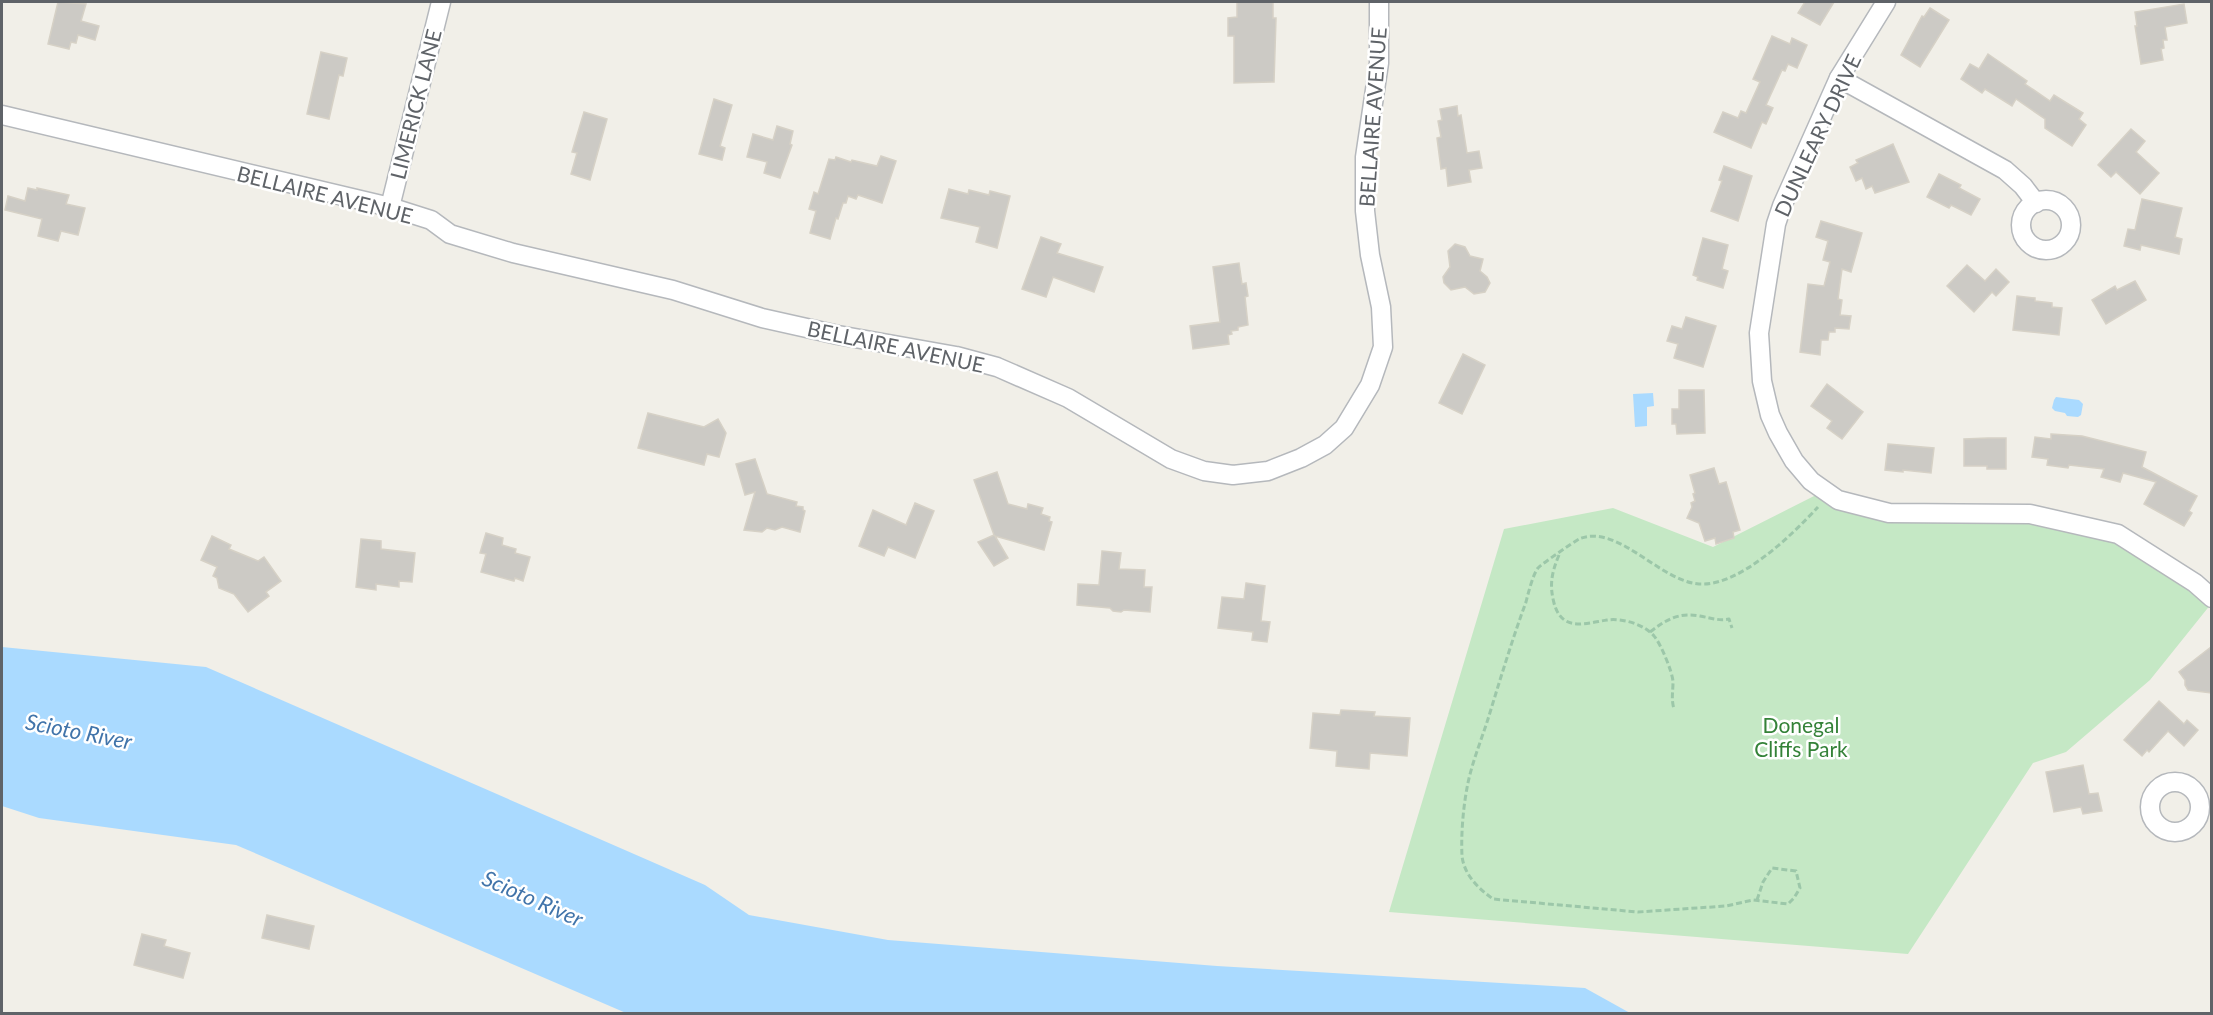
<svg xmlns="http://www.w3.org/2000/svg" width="2213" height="1015" viewBox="0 0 2213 1015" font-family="Lato,sans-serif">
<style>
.green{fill:#c5e8c5}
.water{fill:#aadaff}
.building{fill:#cccac5;stroke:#d6d1c6;stroke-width:1.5}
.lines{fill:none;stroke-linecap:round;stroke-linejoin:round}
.minor-casing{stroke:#b5b8bc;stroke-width:21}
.path{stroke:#9cc7a9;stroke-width:3;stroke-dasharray:6 3;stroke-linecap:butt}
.minor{stroke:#fff;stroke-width:18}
.labels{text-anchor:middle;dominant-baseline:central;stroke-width:5;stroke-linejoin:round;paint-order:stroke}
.street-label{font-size:21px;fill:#5f6368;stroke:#fff}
.park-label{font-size:21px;fill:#348238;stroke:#fff}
.water-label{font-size:22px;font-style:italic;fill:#4174aa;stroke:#fff}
</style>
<rect width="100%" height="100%" fill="#f1efe8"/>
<polygon class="green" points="1824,491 1838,500 2030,514 2118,534 2211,604 2150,680 2066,752 2033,763 1908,954 1389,912 1504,529 1613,508 1713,547"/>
<g class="water">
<polygon points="1653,393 1654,406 1647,407 1647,426 1635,427 1633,394"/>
<polygon points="2056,397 2079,400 2083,404 2081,415 2078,417 2067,416 2065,413 2055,411 2052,408 2054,400"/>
<polygon points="2,647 206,667 705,885 749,915 888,940 1217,966 1585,988 1630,1013 626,1013 236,845 39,818 2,806"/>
</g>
<g class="building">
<polygon points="58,2 86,4 81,21 99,26 95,40 78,35 76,43 71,42 69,49 48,44"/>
<polygon points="1237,2 1273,2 1273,18 1276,18 1274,82 1234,83 1234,36 1228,36 1228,18 1237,17"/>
<polygon points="1805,2 1834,2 1820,25 1798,13"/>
<polygon points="2184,4 2187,23 2165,27 2167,40 2163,40 2164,48 2161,49 2163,60 2141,64 2135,26 2137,26 2135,12"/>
<polygon points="1930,8 1949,20 1920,67 1901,55 1922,16 1924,17"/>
<polygon points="1772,36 1790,44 1792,38 1807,45 1797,68 1788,64 1785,71 1782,70 1766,105 1773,108 1766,124 1762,122 1751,148 1714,132 1723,112 1738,118 1741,111 1746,113 1760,82 1753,79"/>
<polygon points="321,52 347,58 343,76 339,75 329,119 307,114"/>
<polygon points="1988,54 2027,81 2025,84 2050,101 2054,95 2083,113 2079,119 2086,125 2072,146 2045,128 2045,119 2016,99 2012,106 1985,89 1982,93 1961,79 1970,64 1979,69"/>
<polygon points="714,99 732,105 720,146 725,148 722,160 699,154"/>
<polygon points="1457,106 1458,116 1461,115 1467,153 1479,151 1482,168 1469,170 1471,182 1448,186 1446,168 1441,169 1437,138 1441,137 1438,121 1442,120 1440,109"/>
<polygon points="584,112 607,119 590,180 571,174 577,153 572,152"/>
<polygon points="777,126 793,131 790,144 792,145 780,178 764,173 767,162 747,157 753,134 773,140"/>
<polygon points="2131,129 2145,141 2136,152 2159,173 2140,194 2116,172 2111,177 2098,165"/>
<polygon points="1893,144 1909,182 1875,193 1872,186 1866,189 1862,178 1856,181 1850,167 1858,163 1856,160"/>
<polygon points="881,156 896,161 882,203 858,195 856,199 848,196 846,203 843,203 838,219 836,218 830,239 810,233 816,211 809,209 814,192 818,194 829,159 835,160 836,157 851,162 852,160 877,166"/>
<polygon points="1724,166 1752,176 1738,221 1711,211 1722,181 1719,180"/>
<polygon points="1939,174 1961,185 1959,188 1980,199 1971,215 1951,205 1949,208 1927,197"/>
<polygon points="28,188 37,190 37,188 69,195 66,204 85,208 78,235 61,231 58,241 38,236 42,219 5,210 8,196 25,201"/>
<polygon points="949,189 968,194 969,190 989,195 990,191 1010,196 997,248 976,242 980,227 941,218"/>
<polygon points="2142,199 2182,208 2175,237 2182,239 2179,254 2141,245 2140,250 2124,246 2128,229 2135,230"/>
<polygon points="1821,221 1862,233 1851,272 1842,269 1838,299 1842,300 1840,315 1851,316 1849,329 1835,328 1835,332 1829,332 1828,340 1821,340 1820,355 1800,352 1808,284 1824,286 1830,262 1823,260 1828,241 1816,237"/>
<polygon points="1041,237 1061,244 1057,253 1103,267 1094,292 1053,277 1046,297 1022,289"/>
<polygon points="1703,238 1728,245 1722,269 1728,271 1723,288 1697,280 1698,277 1693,275"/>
<polygon points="1455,244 1465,247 1470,256 1483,259 1480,271 1487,277 1490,283 1485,292 1474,294 1465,287 1451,290 1444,283 1443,277 1450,267 1448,251"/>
<polygon points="1239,263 1242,284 1246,283 1248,296 1245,297 1248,325 1238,327 1238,330 1231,331 1232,334 1228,335 1229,344 1193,349 1190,326 1220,322 1213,267"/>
<polygon points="1967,265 1985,281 1996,269 2009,282 1996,296 1992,292 1974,312 1947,286"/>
<polygon points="2135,281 2146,300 2106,324 2092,300 2115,286 2117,290"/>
<polygon points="2017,296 2035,298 2035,301 2052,303 2052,307 2062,308 2059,335 2013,330"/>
<polygon points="1686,317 1716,326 1703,367 1674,358 1678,344 1667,341 1672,326 1682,329"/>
<polygon points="1463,354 1485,365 1462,414 1439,403"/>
<polygon points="1827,384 1863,412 1842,439 1827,428 1832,421 1811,406"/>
<polygon points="1679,390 1704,390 1705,433 1677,434 1676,424 1672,424 1672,409 1679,409"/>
<polygon points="648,413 704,427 718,419 726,433 719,457 707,454 704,465 638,448"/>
<polygon points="2051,434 2082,436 2146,452 2142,467 2197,496 2189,511 2192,513 2184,526 2144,504 2156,482 2123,473 2120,482 2101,477 2104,469 2069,465 2068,468 2047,465 2048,459 2032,457 2035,437 2051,439"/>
<polygon points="1988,438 2006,438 2006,469 1987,469 1987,466 1964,466 1964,439"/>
<polygon points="1888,444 1934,448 1931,473 1903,470 1903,472 1885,470"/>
<polygon points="755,459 767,494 797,502 796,506 803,507 803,510 805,511 800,532 782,527 775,530 767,528 762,532 744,530 755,492 745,495 736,464"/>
<polygon points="1714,468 1719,484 1726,482 1740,530 1733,532 1734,538 1716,544 1715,538 1705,541 1699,523 1687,518 1692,507 1691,503 1695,501 1693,494 1695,493 1690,475"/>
<polygon points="997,472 1008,504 1027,509 1028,504 1043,508 1041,514 1050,517 1049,521 1052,522 1044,550 995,536 1008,558 994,566 978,542 994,535 974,480"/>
<polygon points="915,503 934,511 915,558 888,547 884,556 859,546 873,510 906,525"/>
<polygon points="486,533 503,538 502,545 516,549 515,553 530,557 523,581 515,578 514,581 481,572 486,554 480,553"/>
<polygon points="212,536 231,545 229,549 258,561 264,557 281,581 266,592 269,596 248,612 234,594 219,588 217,578 213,576 217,567 201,560"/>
<polygon points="361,539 381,541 381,549 415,553 412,582 399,581 399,587 376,584 376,590 356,587"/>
<polygon points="1102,551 1121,553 1119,569 1145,570 1144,587 1152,587 1150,612 1124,610 1121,612 1113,611 1110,608 1077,605 1078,584 1099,585"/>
<polygon points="1246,583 1265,586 1261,621 1270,622 1267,642 1252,640 1253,632 1218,628 1222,597 1244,599"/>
<polygon points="2211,647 2211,693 2188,690 2185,685 2185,680 2179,672"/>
<polygon points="2159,701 2184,724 2187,720 2198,730 2184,746 2168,731 2149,752 2147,750 2142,756 2124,740"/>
<polygon points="1341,710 1375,712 1374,716 1410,718 1407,756 1370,753 1369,769 1336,766 1337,751 1310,748 1313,713 1340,715"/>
<polygon points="2083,765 2089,794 2098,793 2102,811 2083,814 2081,807 2054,812 2046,772"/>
<polygon points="267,915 314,926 309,949 262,938"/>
<polygon points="142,934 166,940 164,946 190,953 183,978 134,965"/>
</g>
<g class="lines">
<g class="minor-casing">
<g id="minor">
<polyline points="1886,2 1839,78 1782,206 1776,224 1759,333 1762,381 1770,415 1778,433 1794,461 1811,481 1838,500 1889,513 2030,514 2118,534 2195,583 2212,598"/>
<polyline points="1839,78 2005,170 2023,186 2036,203"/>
<polyline points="2,115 390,207 431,220 450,234 513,253 673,290 762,318 838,335 956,356 997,367 1068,398 1171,459 1204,471 1233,475 1268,471 1301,458 1325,445 1344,428 1370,385 1383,347 1381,307 1370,255 1365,211 1365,157 1379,63 1379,2"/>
<circle cx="2046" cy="225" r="25"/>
<polyline points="390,207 441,2"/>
<circle cx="2175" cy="807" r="25"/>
</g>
</g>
<g class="path">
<path d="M1559 555C1552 572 1549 584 1554 603 1562 633 1587 623 1607 620 1622 618 1644 624 1654 636 1660 642 1673 673 1673 682 1673 692 1671 699 1674 709"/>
<path d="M1650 632C1666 620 1678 612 1700 616 1711 618 1718 621 1729 619L1732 628"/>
<path d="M1757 900 1763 882 1772 868 1796 871 1800 888 1794 898 1788 904 1753 900 1726 906 1638 912 1493 899C1479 889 1464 875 1462 856 1461 835 1463 809 1467 788 1471 765 1481 741 1488 719 1500 680 1512 640 1526 602 1528 594 1533 574 1538 568 1540 565 1575 541 1579 539 1618 523 1659 581 1699 584 1739 587 1792 535 1818 507"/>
</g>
<use href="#minor" class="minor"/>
</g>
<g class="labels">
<g class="street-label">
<text transform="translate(415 104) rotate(-76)">LIMERICK LANE</text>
<text transform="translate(1372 117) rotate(-86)">BELLAIRE AVENUE</text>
<text transform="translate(1817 135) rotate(-65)">DUNLEARY DRIVE</text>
<text transform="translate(325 194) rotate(14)">BELLAIRE AVENUE</text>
<text transform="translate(896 346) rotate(12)">BELLAIRE AVENUE</text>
</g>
<g class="park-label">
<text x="1801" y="724">Donegal<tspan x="1801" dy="24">Cliffs Park</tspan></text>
</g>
<g class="water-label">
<text transform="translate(79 731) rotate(11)">Scioto River</text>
<text transform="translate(533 898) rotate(24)">Scioto River</text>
</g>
</g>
<rect width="2213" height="1015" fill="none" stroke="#5f6368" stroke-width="6"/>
</svg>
